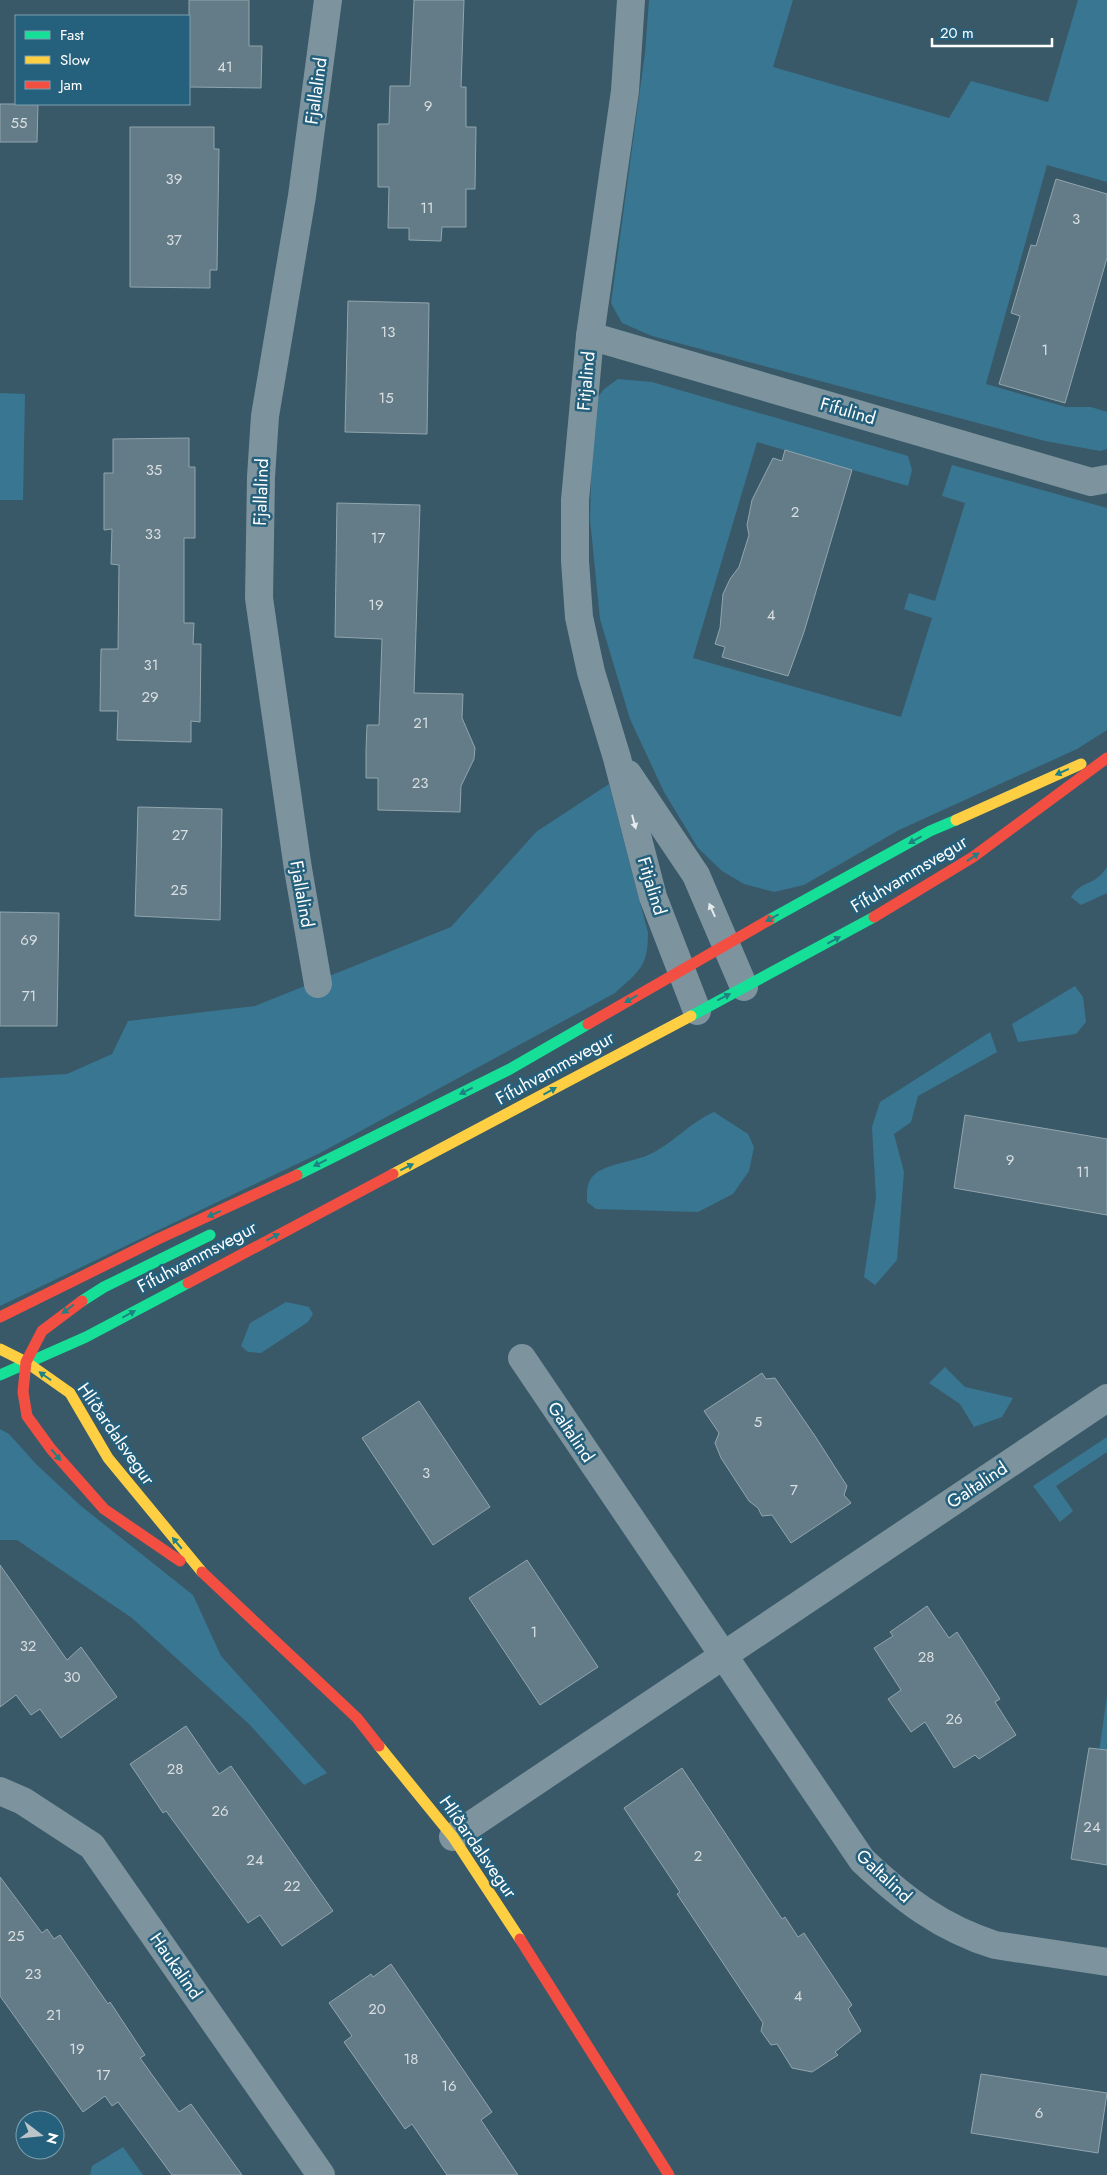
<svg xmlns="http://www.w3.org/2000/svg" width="1107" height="2175" viewBox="0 0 1107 2175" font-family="Jost,sans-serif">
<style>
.green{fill:#397692}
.building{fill:#647c87;stroke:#91a5ae}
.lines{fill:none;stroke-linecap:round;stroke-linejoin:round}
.street{stroke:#7d949f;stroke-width:28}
.fast{stroke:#16e098;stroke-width:11}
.slow{stroke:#ffcf43;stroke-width:11}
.jam{stroke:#f24e42;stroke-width:11}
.oneway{fill:#218083}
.oneway2{fill:#e5eaec}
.labels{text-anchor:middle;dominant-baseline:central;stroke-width:5;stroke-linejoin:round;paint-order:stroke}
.number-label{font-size:15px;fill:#d8dee1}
.street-label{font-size:18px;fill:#fff;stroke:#25607c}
</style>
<rect width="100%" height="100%" fill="#395968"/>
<g class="green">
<polygon points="649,0 793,0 773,67 949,118 971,81 1048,102 1078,0 1107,0 1107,182 1047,165 986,384 1066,407 1091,407 1107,412 1107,449 1100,451 1045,441 652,336 622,323 611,303 645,53"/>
<polygon points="618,379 652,382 908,456 912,470 908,486 757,442 693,658 901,717 932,618 904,609 909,593 935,601 965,503 942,496 952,465 1107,508 1107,730 1077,749 899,830 804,885 774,892 744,884 722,871 698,848 664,792 630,719 600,619 590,519 592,441 595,401 604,389"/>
<polygon points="0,393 25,394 23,500 0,500"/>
<path d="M609 784 648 933C648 967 639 971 615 993L320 1153 0 1306V1078L67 1074 112 1054 128 1021 255 1006 451 927 536 832Z"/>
<path d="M1107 867V893L1081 905 1071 897C1083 879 1094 887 1107 867Z"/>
<polygon points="1075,986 1083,997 1086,1022 1076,1034 1018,1042 1012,1024"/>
<polygon points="990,1032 997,1052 918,1096 911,1122 894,1134 904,1172 897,1260 875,1285 864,1277 876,1198 872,1127 880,1102"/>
<path d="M714 1112 748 1134 754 1147 749 1171 733 1194 698 1212 596 1209 587 1202C587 1191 586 1182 595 1174 605 1165 633 1161 646 1156 672 1145 689 1123 714 1112Z"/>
<polygon points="286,1302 309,1307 313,1314 308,1322 261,1353 248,1352 241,1346 250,1323"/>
<polygon points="945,1367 965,1387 1013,1398 1002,1417 974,1427 960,1404 929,1383"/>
<polygon points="0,1429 9,1434 37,1465 81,1506 193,1595 221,1656 327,1773 304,1785 249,1724 132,1618 17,1540 0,1540"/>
<polygon points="1107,1437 1107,1452 1056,1486 1073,1511 1060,1522 1033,1486"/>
<polygon points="1107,1696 1107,1760 1098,1759"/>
<polygon points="123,2147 143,2175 90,2175 92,2166"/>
</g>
<g class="building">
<polygon points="189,0 249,0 249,46 262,46 261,88 189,87"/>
<polygon points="414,0 464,0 461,87 466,87 466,127 476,127 475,189 466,189 466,227 442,227 441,241 409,240 409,228 388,228 389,187 378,187 378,124 389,124 390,86 410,86"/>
<polygon points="0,104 38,104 37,142 0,142"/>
<polygon points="130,127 214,127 214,149 219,149 217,270 210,270 210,288 130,287"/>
<polygon points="1056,179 1107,194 1107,258 1065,403 999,384 1020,316 1011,313 1031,245 1036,246"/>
<polygon points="348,301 429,303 427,434 345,432"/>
<polygon points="189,438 189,467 195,467 195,538 184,538 184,623 194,623 193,644 201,644 200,722 191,721 191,742 117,740 118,711 100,711 101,649 118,649 119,565 111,564 112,529 104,530 104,473 113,473 113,439"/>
<polygon points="785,450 852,470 804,632 788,676 722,657 725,647 715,644 720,628 723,594 730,579 739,567 749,535 747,525 752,500 773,458 782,461"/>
<polygon points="337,503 420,505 414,693 463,694 462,718 475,748 474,759 461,786 460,812 378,810 378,778 366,778 366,751 367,725 379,725 382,639 335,637"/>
<polygon points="138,807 222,809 220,920 135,916"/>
<polygon points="0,912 59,913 57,1026 0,1026"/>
<polygon points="965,1115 1107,1139 1107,1215 954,1188"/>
<polygon points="762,1373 766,1379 775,1378 815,1436 847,1486 844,1495 851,1503 791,1543 772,1515 762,1516 758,1508 749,1501 721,1458 715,1443 719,1433 704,1411"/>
<polygon points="419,1401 490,1507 433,1545 362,1438"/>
<polygon points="527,1560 598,1667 540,1705 469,1598"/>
<polygon points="0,1565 67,1660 81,1647 117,1697 61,1738 40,1709 31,1715 16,1695 0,1707"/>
<polygon points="927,1606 949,1638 957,1632 1000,1699 995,1702 1016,1735 979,1759 975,1755 954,1768 925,1722 911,1732 888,1699 901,1690 874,1648 893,1636 890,1632"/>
<polygon points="186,1726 219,1774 231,1766 333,1911 282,1946 260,1915 248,1923 166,1811 163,1813 130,1764"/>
<polygon points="1089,1748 1107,1750 1107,1865 1071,1859"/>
<polygon points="682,1768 782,1919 785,1917 798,1937 804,1933 852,2005 848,2009 861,2031 835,2052 838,2055 812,2072 792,2068 777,2044 771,2045 761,2031 763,2023 677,1894 680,1892 624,1808"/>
<polygon points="0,1877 42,1933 47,1929 54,1939 60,1935 108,2004 110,2002 145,2055 140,2058 179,2112 191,2104 242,2175 172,2175 118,2102 112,2106 105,2096 83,2112 0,1996"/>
<polygon points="391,1964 492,2112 481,2120 518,2175 447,2175 412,2124 405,2129 344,2042 352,2036 329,2003 371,1974 373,1977"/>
<polygon points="981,2074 1107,2093 1098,2153 971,2133"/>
</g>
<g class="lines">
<g class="street">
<polyline points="631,0 625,91 590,336 575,500 575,561 579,617 591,672 617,758 653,897 697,1011"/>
<polyline points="590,336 1091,482 1107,479"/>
<polyline points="628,774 696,875 744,987"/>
<polyline points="318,984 298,869 259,598 261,477 265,416 302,196 328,0"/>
<path d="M522 1358 862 1860C903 1899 941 1928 995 1945L1107 1962"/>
<polyline points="0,1791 23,1801 92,1846 321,2175"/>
<polyline points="453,1837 1107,1398"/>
</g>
<g class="fast">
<polyline points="769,920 930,831 956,820"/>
<polyline points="691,1016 874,917"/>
<polyline points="297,1175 510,1069 588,1024"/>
<polyline points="82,1301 104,1287 210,1235"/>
<polyline points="0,1375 86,1337 188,1283"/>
</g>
<g class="slow">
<polyline points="956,820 1081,764"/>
<polyline points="393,1174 691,1016"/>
<polyline points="0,1349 26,1362 70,1393 108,1458 202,1572"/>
<polyline points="379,1746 453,1837 520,1939"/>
</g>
<g class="jam">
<polyline points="874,917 973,857 1107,758"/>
<polyline points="588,1024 769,920"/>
<polyline points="188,1283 393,1174"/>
<polyline points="82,1301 42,1331 26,1362 23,1392 27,1416 51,1449 104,1509 180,1561"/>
<polyline points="0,1317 158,1239 297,1175"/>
<polyline points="202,1572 357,1718 379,1746"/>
<polyline points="520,1939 669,2175"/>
</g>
</g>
<defs><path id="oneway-solid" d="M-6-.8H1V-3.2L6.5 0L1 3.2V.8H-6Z" transform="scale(1.25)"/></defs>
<g class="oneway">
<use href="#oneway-solid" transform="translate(1062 772) rotate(156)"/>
<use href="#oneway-solid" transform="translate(915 840) rotate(151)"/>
<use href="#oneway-solid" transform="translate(973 857) rotate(-34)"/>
<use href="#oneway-solid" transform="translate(772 918) rotate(151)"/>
<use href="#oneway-solid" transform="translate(834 940) rotate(-28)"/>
<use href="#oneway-solid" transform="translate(724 997) rotate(-27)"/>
<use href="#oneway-solid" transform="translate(631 999) rotate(150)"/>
<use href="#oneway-solid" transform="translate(466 1091) rotate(154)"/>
<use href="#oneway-solid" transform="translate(550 1091) rotate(-29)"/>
<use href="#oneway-solid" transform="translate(320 1163) rotate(154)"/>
<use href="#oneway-solid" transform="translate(407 1167) rotate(-26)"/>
<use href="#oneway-solid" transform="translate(214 1214) rotate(156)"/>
<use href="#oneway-solid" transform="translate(273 1237) rotate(-28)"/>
<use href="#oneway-solid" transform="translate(68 1309) rotate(143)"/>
<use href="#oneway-solid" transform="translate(129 1314) rotate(-28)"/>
<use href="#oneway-solid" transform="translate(45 1376) rotate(-145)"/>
<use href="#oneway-solid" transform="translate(56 1455) rotate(50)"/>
<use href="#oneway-solid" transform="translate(177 1543) rotate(-130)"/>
</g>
<g class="oneway2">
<use href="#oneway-solid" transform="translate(634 822) rotate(75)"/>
<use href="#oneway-solid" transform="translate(712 910) rotate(-114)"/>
</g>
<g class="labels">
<g class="number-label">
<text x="225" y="67">41</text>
<text x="428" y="106">9</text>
<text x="19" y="123">55</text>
<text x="174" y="179">39</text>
<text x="427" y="208">11</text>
<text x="1076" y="219">3</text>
<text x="174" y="240">37</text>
<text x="388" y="332">13</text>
<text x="1045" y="350">1</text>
<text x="386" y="398">15</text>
<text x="154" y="470">35</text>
<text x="795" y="512">2</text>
<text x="153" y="534">33</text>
<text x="378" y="538">17</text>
<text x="376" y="605">19</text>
<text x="771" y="615">4</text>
<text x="151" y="665">31</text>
<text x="150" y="697">29</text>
<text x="421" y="723">21</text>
<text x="420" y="783">23</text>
<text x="180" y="835">27</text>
<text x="179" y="890">25</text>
<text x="29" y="940">69</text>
<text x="29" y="996">71</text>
<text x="1010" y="1160">9</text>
<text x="1083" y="1172">11</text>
<text x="758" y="1422">5</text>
<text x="426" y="1473">3</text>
<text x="794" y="1490">7</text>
<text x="534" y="1632">1</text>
<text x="28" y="1646">32</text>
<text x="926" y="1657">28</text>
<text x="72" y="1677">30</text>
<text x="954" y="1719">26</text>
<text x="175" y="1769">28</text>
<text x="220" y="1811">26</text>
<text x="1092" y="1827">24</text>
<text x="698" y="1856">2</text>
<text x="255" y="1860">24</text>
<text x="292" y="1886">22</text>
<text x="16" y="1936">25</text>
<text x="33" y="1974">23</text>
<text x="798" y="1996">4</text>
<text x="377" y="2009">20</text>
<text x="54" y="2015">21</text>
<text x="77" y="2049">19</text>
<text x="411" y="2059">18</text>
<text x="103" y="2075">17</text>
<text x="449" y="2086">16</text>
<text x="1039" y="2113">6</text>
</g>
<g class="street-label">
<text transform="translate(316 91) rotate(-82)">Fjallalind</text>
<text transform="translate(586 381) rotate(-85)">Fitjalind</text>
<text transform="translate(848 411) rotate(16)">Fífulind</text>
<text transform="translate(261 492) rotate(-88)">Fjallalind</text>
<text transform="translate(909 874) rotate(-31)">Fífuhvammsvegur</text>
<text transform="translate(652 886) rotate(73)">Fitjalind</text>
<text transform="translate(302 894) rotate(80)">Fjallalind</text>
<text transform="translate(555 1068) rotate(-29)">Fífuhvammsvegur</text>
<text transform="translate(197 1257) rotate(-28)">Fífuhvammsvegur</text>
<text transform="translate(571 1432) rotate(56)">Galtalind</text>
<text transform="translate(116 1434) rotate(55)">Hlíðardalsvegur</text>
<text transform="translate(977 1485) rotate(-34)">Galtalind</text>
<text transform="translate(478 1847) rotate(55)">Hlíðardalsvegur</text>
<text transform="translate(884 1876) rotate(43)">Galtalind</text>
<text transform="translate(176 1966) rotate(55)">Haukalind</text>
</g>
</g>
<rect x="15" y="15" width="175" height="90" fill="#25607c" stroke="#7ca0b0"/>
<rect x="25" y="31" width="25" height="8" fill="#16e098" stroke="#7ca0b0"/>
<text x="60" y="40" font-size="15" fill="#ffffff">Fast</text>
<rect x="25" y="56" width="25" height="8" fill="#ffcf43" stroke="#7ca0b0"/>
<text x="60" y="65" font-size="15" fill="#ffffff">Slow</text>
<rect x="25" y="81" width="25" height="8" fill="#f24e42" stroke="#7ca0b0"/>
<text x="60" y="90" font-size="15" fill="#ffffff">Jam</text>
<g transform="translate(40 2135) rotate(106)"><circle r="24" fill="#25607c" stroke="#7ca0b0"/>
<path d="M0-4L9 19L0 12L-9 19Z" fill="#bac5ca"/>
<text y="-8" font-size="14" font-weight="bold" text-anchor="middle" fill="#ffffff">N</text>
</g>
<path d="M932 38v8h120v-8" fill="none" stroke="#ffffff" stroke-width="2.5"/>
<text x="940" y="38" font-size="15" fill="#ffffff" stroke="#25607c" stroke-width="4" paint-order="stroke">20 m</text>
</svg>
